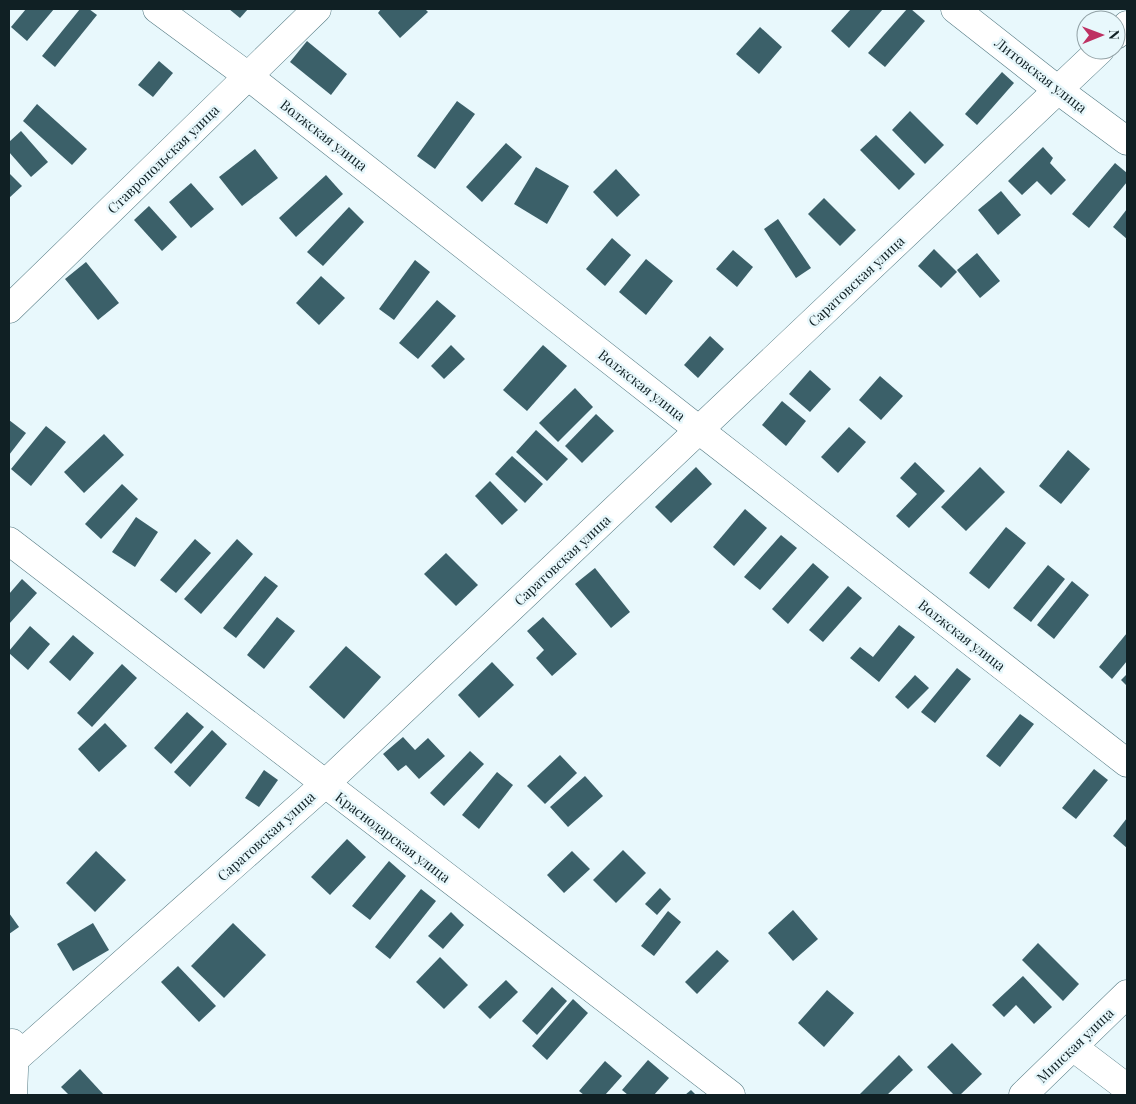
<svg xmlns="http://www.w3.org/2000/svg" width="1136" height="1104" viewBox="0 0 1136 1104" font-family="'Playfair Display',serif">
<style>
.building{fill:#3b6069}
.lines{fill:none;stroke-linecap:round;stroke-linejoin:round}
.minor-casing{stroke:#547a83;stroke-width:29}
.minor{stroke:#fff;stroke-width:28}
.labels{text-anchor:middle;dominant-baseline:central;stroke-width:5;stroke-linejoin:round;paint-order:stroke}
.street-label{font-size:14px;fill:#102024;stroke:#e8f8fc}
</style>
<rect width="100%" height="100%" fill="#e8f8fc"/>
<g class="building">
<polygon points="26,9 54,9 27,41 11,27"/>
<polygon points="80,9 89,9 97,15 55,67 42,56"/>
<polygon points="229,9 248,9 240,18"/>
<polygon points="381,9 425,9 428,12 400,38 378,13"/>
<polygon points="851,9 883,9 849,48 831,31"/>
<polygon points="907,9 911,9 925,21 885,67 868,53"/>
<polygon points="760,27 782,47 759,74 736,54"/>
<polygon points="307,41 347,74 331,95 290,62"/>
<polygon points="159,61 173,73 153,97 138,85"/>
<polygon points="1002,72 1014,83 977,125 965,114"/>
<polygon points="457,101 475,114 435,169 417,156"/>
<polygon points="37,104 87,149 72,165 23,121"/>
<polygon points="910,111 944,145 925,164 892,130"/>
<polygon points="21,131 48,162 31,177 9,152 9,142"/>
<polygon points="876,135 915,174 899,190 860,150"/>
<polygon points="506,143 522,157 482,202 466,187"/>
<polygon points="1043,147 1053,158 1050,163 1066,180 1051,195 1037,181 1022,195 1008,181"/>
<polygon points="255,149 278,178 242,206 219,177"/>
<polygon points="1115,163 1127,173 1127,182 1089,228 1072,214"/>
<polygon points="536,167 569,186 547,224 514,204"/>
<polygon points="616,169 640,195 617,217 593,192"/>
<polygon points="9,173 22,186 9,198"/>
<polygon points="326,175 343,194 296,237 279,218"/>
<polygon points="191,183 214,209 191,228 169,202"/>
<polygon points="1001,191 1021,215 998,235 978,210"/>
<polygon points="824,198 856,230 840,246 808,214"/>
<polygon points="149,206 177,237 162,251 134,220"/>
<polygon points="349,207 364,222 323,266 307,252"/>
<polygon points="1127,209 1127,239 1113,227"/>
<polygon points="778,219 811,268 796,278 764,229"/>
<polygon points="612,238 631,255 605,286 586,269"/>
<polygon points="934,249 957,272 941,288 918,266"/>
<polygon points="733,250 753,267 737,287 716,269"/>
<polygon points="977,253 1000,281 980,298 957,270"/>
<polygon points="646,259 673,281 646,315 619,292"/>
<polygon points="415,260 430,272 394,320 379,309"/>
<polygon points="86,262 119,303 98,320 65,279"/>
<polygon points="321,276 345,298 319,325 296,303"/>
<polygon points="437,300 456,316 418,359 399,343"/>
<polygon points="710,336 724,349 698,378 684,365"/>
<polygon points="451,345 465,359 444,379 431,366"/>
<polygon points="543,345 567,366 527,411 503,390"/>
<polygon points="810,370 831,389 810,412 789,394"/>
<polygon points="880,376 903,396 881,420 859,400"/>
<polygon points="575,388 593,407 558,442 539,423"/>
<polygon points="782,401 806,421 786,446 762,425"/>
<polygon points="596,414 614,431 582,463 565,446"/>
<polygon points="9,420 26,433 9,455"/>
<polygon points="46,426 66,442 31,486 11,469"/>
<polygon points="849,427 866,442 838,473 821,457"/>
<polygon points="536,430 568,459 547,481 516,452"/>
<polygon points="104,434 124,455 84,493 64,472"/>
<polygon points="1068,450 1090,469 1061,504 1039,486"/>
<polygon points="512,456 543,484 525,503 495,474"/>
<polygon points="915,462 945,491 909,528 896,516 917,494 900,478"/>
<polygon points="696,467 712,484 671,523 655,507"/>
<polygon points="980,467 1005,492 966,531 941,507"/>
<polygon points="490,481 518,510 502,525 475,496"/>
<polygon points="122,484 138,499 101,539 85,524"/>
<polygon points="745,509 767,528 734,566 713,547"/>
<polygon points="136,517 158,532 135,567 112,552"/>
<polygon points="1006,527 1026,543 989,589 969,573"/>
<polygon points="781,535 797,548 760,590 744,577"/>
<polygon points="195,539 211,553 176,593 160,580"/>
<polygon points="237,539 253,554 201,614 184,599"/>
<polygon points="446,553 478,585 456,606 424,574"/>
<polygon points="813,563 829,577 788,624 772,609"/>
<polygon points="1048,565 1065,579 1031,622 1013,608"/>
<polygon points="595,568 630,612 611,628 575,584"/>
<polygon points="265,576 278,586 236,638 223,628"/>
<polygon points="22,579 37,593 9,624 9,594"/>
<polygon points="1072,581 1089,595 1054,639 1037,625"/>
<polygon points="848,586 862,598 823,642 809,630"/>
<polygon points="277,617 295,631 264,669 247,655"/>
<polygon points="543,617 577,654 552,676 536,658 544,650 527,631"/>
<polygon points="899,625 915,637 879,682 850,658 860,647 873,657"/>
<polygon points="30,626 50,644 28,670 9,653 9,651"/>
<polygon points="1127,633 1127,661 1112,679 1099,667"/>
<polygon points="73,635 94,653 70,681 49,662"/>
<polygon points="346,646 381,677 344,719 309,687"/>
<polygon points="492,662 514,685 479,718 458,695"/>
<polygon points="122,664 137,678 92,727 77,713"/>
<polygon points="957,668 971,679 935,723 921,712"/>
<polygon points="1127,674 1127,686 1121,680"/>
<polygon points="915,675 929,688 908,709 895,697"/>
<polygon points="187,712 204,727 171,764 154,748"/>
<polygon points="1020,714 1034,724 1000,767 986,756"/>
<polygon points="105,723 127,746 99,772 78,749"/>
<polygon points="212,730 227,744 190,787 174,772"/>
<polygon points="403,737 415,750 428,738 445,756 419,779 406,765 398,771 383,754"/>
<polygon points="470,751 484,764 444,806 430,793"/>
<polygon points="560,755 577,773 545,804 527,786"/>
<polygon points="1094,769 1108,780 1076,819 1062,808"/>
<polygon points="264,770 278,780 259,807 245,798"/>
<polygon points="497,772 513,785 479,829 462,815"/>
<polygon points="585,776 603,796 568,827 550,807"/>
<polygon points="1127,818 1127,848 1113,836"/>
<polygon points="347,839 366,857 330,895 311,877"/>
<polygon points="623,850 646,873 616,903 593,880"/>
<polygon points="96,851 126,880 95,912 66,883"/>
<polygon points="572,851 590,869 564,893 547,875"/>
<polygon points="389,861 406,876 370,920 352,906"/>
<polygon points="660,888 671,899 657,915 645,904"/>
<polygon points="421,889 436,901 390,959 375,947"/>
<polygon points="793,910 818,939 793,961 768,933"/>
<polygon points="668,911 681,922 654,956 641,946"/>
<polygon points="451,912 464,925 443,949 428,936"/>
<polygon points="9,913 19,927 9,934"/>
<polygon points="93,923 109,950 73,971 57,944"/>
<polygon points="233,923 266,955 224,998 191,966"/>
<polygon points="1038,943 1079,984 1063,1001 1022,960"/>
<polygon points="717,950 729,961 697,994 685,982"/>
<polygon points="440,957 468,985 444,1009 416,982"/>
<polygon points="178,966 216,1006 199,1022 161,982"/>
<polygon points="1023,976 1052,1007 1034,1024 1016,1005 1004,1017 992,1005"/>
<polygon points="506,980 518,992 490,1019 478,1007"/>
<polygon points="552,987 567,1001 537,1035 522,1021"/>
<polygon points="827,990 854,1013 824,1047 798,1023"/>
<polygon points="573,999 588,1013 547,1060 532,1046"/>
<polygon points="952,1043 982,1074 960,1095 954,1095 927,1067"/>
<polygon points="899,1055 913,1070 887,1095 859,1095"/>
<polygon points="648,1060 669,1078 654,1095 628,1095 622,1090"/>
<polygon points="605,1061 622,1076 605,1095 584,1095 579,1091"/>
<polygon points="80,1069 104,1095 69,1095 61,1087"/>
<polygon points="691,1090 696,1095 685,1095"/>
</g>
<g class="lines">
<g class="minor-casing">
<g id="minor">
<polyline points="157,9 248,76 699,430 1127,763"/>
<polyline points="955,9 1058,90 1127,141"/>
<polyline points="1116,35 1127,25"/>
<polyline points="9,309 317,9"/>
<polyline points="9,541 731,1095"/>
<polyline points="12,1043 15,1046 13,1095"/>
<polyline points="1073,1047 1127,1088"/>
<polyline points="14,1060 325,784 1100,50"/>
<polyline points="1023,1095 1127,994"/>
</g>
</g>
<use href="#minor" class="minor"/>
</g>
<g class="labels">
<g class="street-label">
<text transform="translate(1041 75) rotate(38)">Литовская улица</text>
<text transform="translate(324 135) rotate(38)">Волжская улица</text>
<text transform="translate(163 159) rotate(-44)">Ставропольская улица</text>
<text transform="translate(856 281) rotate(-43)">Саратовская улица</text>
<text transform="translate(642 385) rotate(38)">Волжская улица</text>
<text transform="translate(562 560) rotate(-43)">Саратовская улица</text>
<text transform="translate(962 635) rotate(38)">Волжская улица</text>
<text transform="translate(266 836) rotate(-42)">Саратовская улица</text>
<text transform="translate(393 837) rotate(37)">Краснодарская улица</text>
<text transform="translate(1075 1045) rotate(-44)">Минская улица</text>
</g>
</g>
<rect width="1136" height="1104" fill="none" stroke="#102024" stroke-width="20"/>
<g transform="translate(1101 35) rotate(89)"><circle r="24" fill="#e8f8fc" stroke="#92a2a6"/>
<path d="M0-4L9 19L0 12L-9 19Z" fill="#be3163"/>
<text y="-8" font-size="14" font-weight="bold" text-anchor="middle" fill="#102024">N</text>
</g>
</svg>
